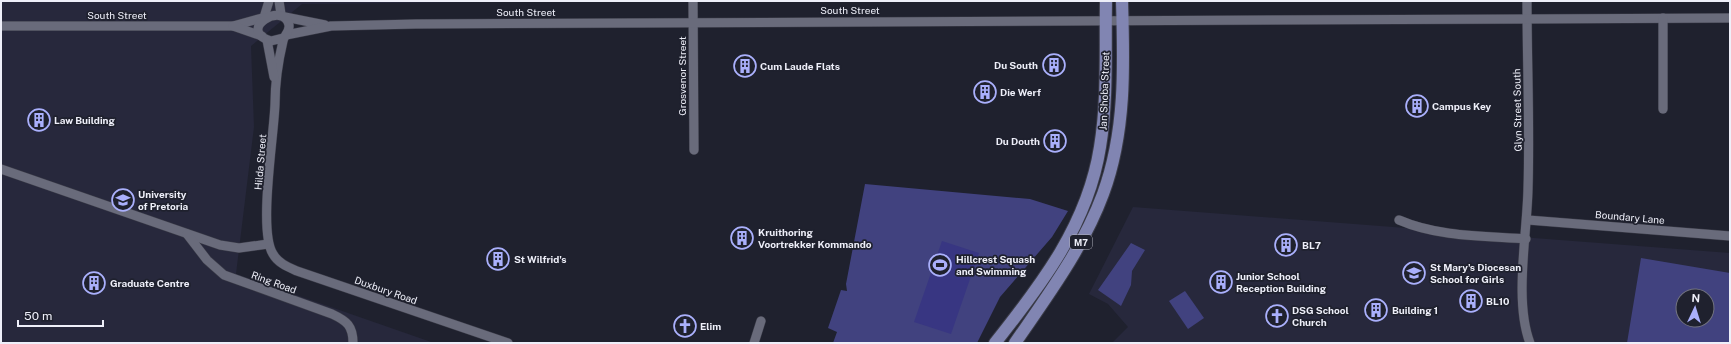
<svg xmlns="http://www.w3.org/2000/svg" width="1731" height="344" viewBox="0 0 1731 344" font-family="'Public Sans',sans-serif">
<style>
.built{fill:#27283c;fill-rule:evenodd}
.green{fill:#41427f;fill-rule:evenodd}
.water{fill:#383682}
.lines{fill:none;stroke-linecap:round;stroke-linejoin:round}
.minor-casing{stroke:#3b3c48;stroke-width:10}
.primary-casing{stroke:#3b3c48;stroke-width:14}
.minor{stroke:#696b7b;stroke-width:9}
.primary{stroke:#8185b2;stroke-width:12}
.labels{text-anchor:middle;dominant-baseline:central;stroke-width:3.5;stroke-linejoin:round;paint-order:stroke}
.shield{fill:#1f212e;stroke:#b0b1bc;stroke-width:1}
.shield-label{font-size:9px;font-weight:bold;fill:#eeeff9}
.street-label{font-size:10px;fill:#eeeff9;stroke:#1f212e}
.poi-label{font-size:10px;font-weight:bold;fill:#eeeff9;stroke:#1f212e;text-anchor:start}
</style>
<rect width="100%" height="100%" fill="#1f212e"/>
<g class="built">
<polygon points="1,1 480,1 480,2 302,4 251,46 254,127 236,274 434,343 1,343"/>
<path d="M1133 207 1730 253V343H1112L1128 327 1108 304 1089 294ZM1683 296H1707V320H1683Z"/>
</g>
<g class="green">
<polygon points="865,184 1030,199 1068,211 1052,237 1000,297 977,343 833,343 837,332 828,328 841,290 847,291 846,284"/>
<polygon points="1131,243 1145,250 1132,271 1131,285 1121,306 1098,290"/>
<path d="M1641 258 1730 273V343H1627ZM1683 296H1707V320H1683Z"/>
<polygon points="1185,291 1204,318 1188,329 1169,301"/>
</g>
<polygon class="water" points="942,241 979,253 951,334 914,322"/>
<g class="lines">
<g class="minor-casing">
<g id="minor">
<polyline points="279,1 281,14"/>
<polyline points="693,1 694,150"/>
<path d="M1527 1C1527 64 1530 126 1528 189 1527 235 1514 301 1530 343"/>
<polyline points="265,14 269,1"/>
<polyline points="285,17 325,25"/>
<polyline points="1,26 233,26 262,18"/>
<polyline points="233,26 262,36"/>
<polyline points="286,35 331,26 416,24 1730,18"/>
<path d="M283 38 271 41C235 30 284 0 289 25 290 32 284 35 283 41 278 62 275 83 275 104 274 136 258 231 273 254 278 263 288 267 297 271L508 343"/>
<polyline points="267,40 274,77"/>
<polyline points="1663,109 1663,18"/>
<polyline points="1,169 220,245 239,248 268,244"/>
<path d="M1399 220C1438 237 1484 236 1526 239"/>
<polyline points="1528,220 1730,236"/>
<path d="M187 234 207 260 224 275 332 314C347 321 353 326 353 343"/>
<polyline points="754,343 761,321"/>
</g>
</g>
<g class="primary-casing">
<g id="primary">
<path d="M995 343C1042 284 1088 224 1100 147 1108 99 1105 49 1106 1"/>
<path d="M1015 343C1048 295 1083 248 1103 194 1126 132 1124 65 1122 1"/>
</g>
</g>
<use href="#minor" class="minor"/>
<use href="#primary" class="primary"/>
</g>
<defs>
<g id="building-ring" transform="scale(1.15)"><circle r="9.5" fill="#1f212e" stroke="#aab0fc" stroke-width="1.5"/><path d="M-4-6H4V6H1V3H-1V6H-4ZM-2.5-4.3h1.7v1.8h-1.7ZM.8-4.3h1.7v1.8H.8ZM-2.5-1h1.7V.8h-1.7ZM.8-1h1.7V.8H.8Z" fill="#aab0fc"/></g>
<g id="university-ring" transform="scale(1.15)"><circle r="9.5" fill="#1f212e" stroke="#aab0fc" stroke-width="1.5"/><path d="M0-5L7-2L0 1L-7-2ZM-4 1L0 2.5L4 1V4Q0 6-4 4Z" fill="#aab0fc"/></g>
<g id="stadium-ring" transform="scale(1.15)"><circle r="9.5" fill="#1f212e" stroke="#aab0fc" stroke-width="1.5"/><path d="M0-5a6.5 5 0 1 0 0 10a6.5 5 0 1 0 0-10ZM-3.5-1.8h7v3.6h-7Z" fill="#aab0fc"/></g>
<g id="school-ring" transform="scale(1.15)"><circle r="9.5" fill="#1f212e" stroke="#aab0fc" stroke-width="1.5"/><path d="M0-5L7-2L0 1L-7-2ZM-4 1L0 2.5L4 1V4Q0 6-4 4Z" fill="#aab0fc"/></g>
<g id="church-ring" transform="scale(1.15)"><circle r="9.5" fill="#1f212e" stroke="#aab0fc" stroke-width="1.5"/><path d="M-1.2-6h2.4v3.5h3.3v2.4h-3.3V6h-2.4V-.1h-3.3v-2.4h3.3Z" fill="#aab0fc"/></g>
</defs>
<g fill-rule="evenodd">
<use href="#building-ring" x="1054" y="65"/>
<use href="#building-ring" x="745" y="66"/>
<use href="#building-ring" x="985" y="92"/>
<use href="#building-ring" x="1417" y="106"/>
<use href="#building-ring" x="39" y="120"/>
<use href="#building-ring" x="1055" y="141"/>
<use href="#university-ring" x="123" y="200"/>
<use href="#building-ring" x="742" y="238"/>
<use href="#building-ring" x="1286" y="245"/>
<use href="#building-ring" x="498" y="259"/>
<use href="#stadium-ring" x="940" y="265"/>
<use href="#school-ring" x="1414" y="273"/>
<use href="#building-ring" x="1221" y="282"/>
<use href="#building-ring" x="94" y="283"/>
<use href="#building-ring" x="1471" y="301"/>
<use href="#building-ring" x="1376" y="310"/>
<use href="#church-ring" x="1277" y="316"/>
<use href="#church-ring" x="685" y="326"/>
</g>
<g class="labels">
<rect class="shield" x="1070" y="235" width="22" height="14" rx="3"/>
<g class="shield-label">
<text x="1081" y="242">M7</text>
</g>
<g class="street-label">
<text x="850" y="10">South Street</text>
<text x="526" y="12">South Street</text>
<text x="117" y="15">South Street</text>
<text transform="translate(682 76) rotate(-90)">Grosvenor Street</text>
<text transform="translate(1104 91) rotate(-88)">Jan Shoba Street</text>
<text transform="translate(1517 110) rotate(-91)">Glyn Street South</text>
<text transform="translate(260 162) rotate(-85)">Hilda Street</text>
<text transform="translate(1630 217) rotate(5)">Boundary Lane</text>
<text transform="translate(274 282) rotate(20)">Ring Road</text>
<text transform="translate(386 290) rotate(19)">Duxbury Road</text>
</g>
<g class="poi-label">
<text x="1038" y="65" text-anchor="end">Du South</text>
<text x="760" y="66">Cum Laude Flats</text>
<text x="1000" y="92">Die Werf</text>
<text x="1432" y="106">Campus Key</text>
<text x="54" y="120">Law Building</text>
<text x="1040" y="141" text-anchor="end">Du Douth</text>
<text x="138" y="194">University<tspan x="138" dy="12">of Pretoria</tspan></text>
<text x="758" y="232">Kruithoring<tspan x="758" dy="12">Voortrekker Kommando</tspan></text>
<text x="1302" y="245">BL7</text>
<text x="514" y="259">St Wilfrid's</text>
<text x="956" y="259">Hillcrest Squash<tspan x="956" dy="12">and Swimming</tspan></text>
<text x="1430" y="267">St Mary's Diocesan<tspan x="1430" dy="12">School for Girls</tspan></text>
<text x="1236" y="276">Junior School<tspan x="1236" dy="12">Reception Building</tspan></text>
<text x="110" y="283">Graduate Centre</text>
<text x="1486" y="301">BL10</text>
<text x="1292" y="310">DSG School<tspan x="1292" dy="12">Church</tspan></text>
<text x="1392" y="310">Building 1</text>
<text x="700" y="326">Elim</text>
</g>
</g>
<rect width="1731" height="344" fill="none" stroke="#eeeff9" stroke-width="4"/>
<g transform="translate(1695 308) rotate(4)"><circle r="19" fill="#1f212e" stroke="#72737f"/>
<path d="M0-3L7 15L0 10L-7 15Z" fill="#aab0fc"/>
<text y="-6" font-size="11" font-weight="bold" text-anchor="middle" fill="#eeeff9">N</text>
</g>
<path d="M18 320v6h85v-6" fill="none" stroke="#eeeff9" stroke-width="2"/>
<text x="24" y="320" font-size="12" fill="#eeeff9" stroke="#1f212e" stroke-width="3" paint-order="stroke">50 m</text>
</svg>
